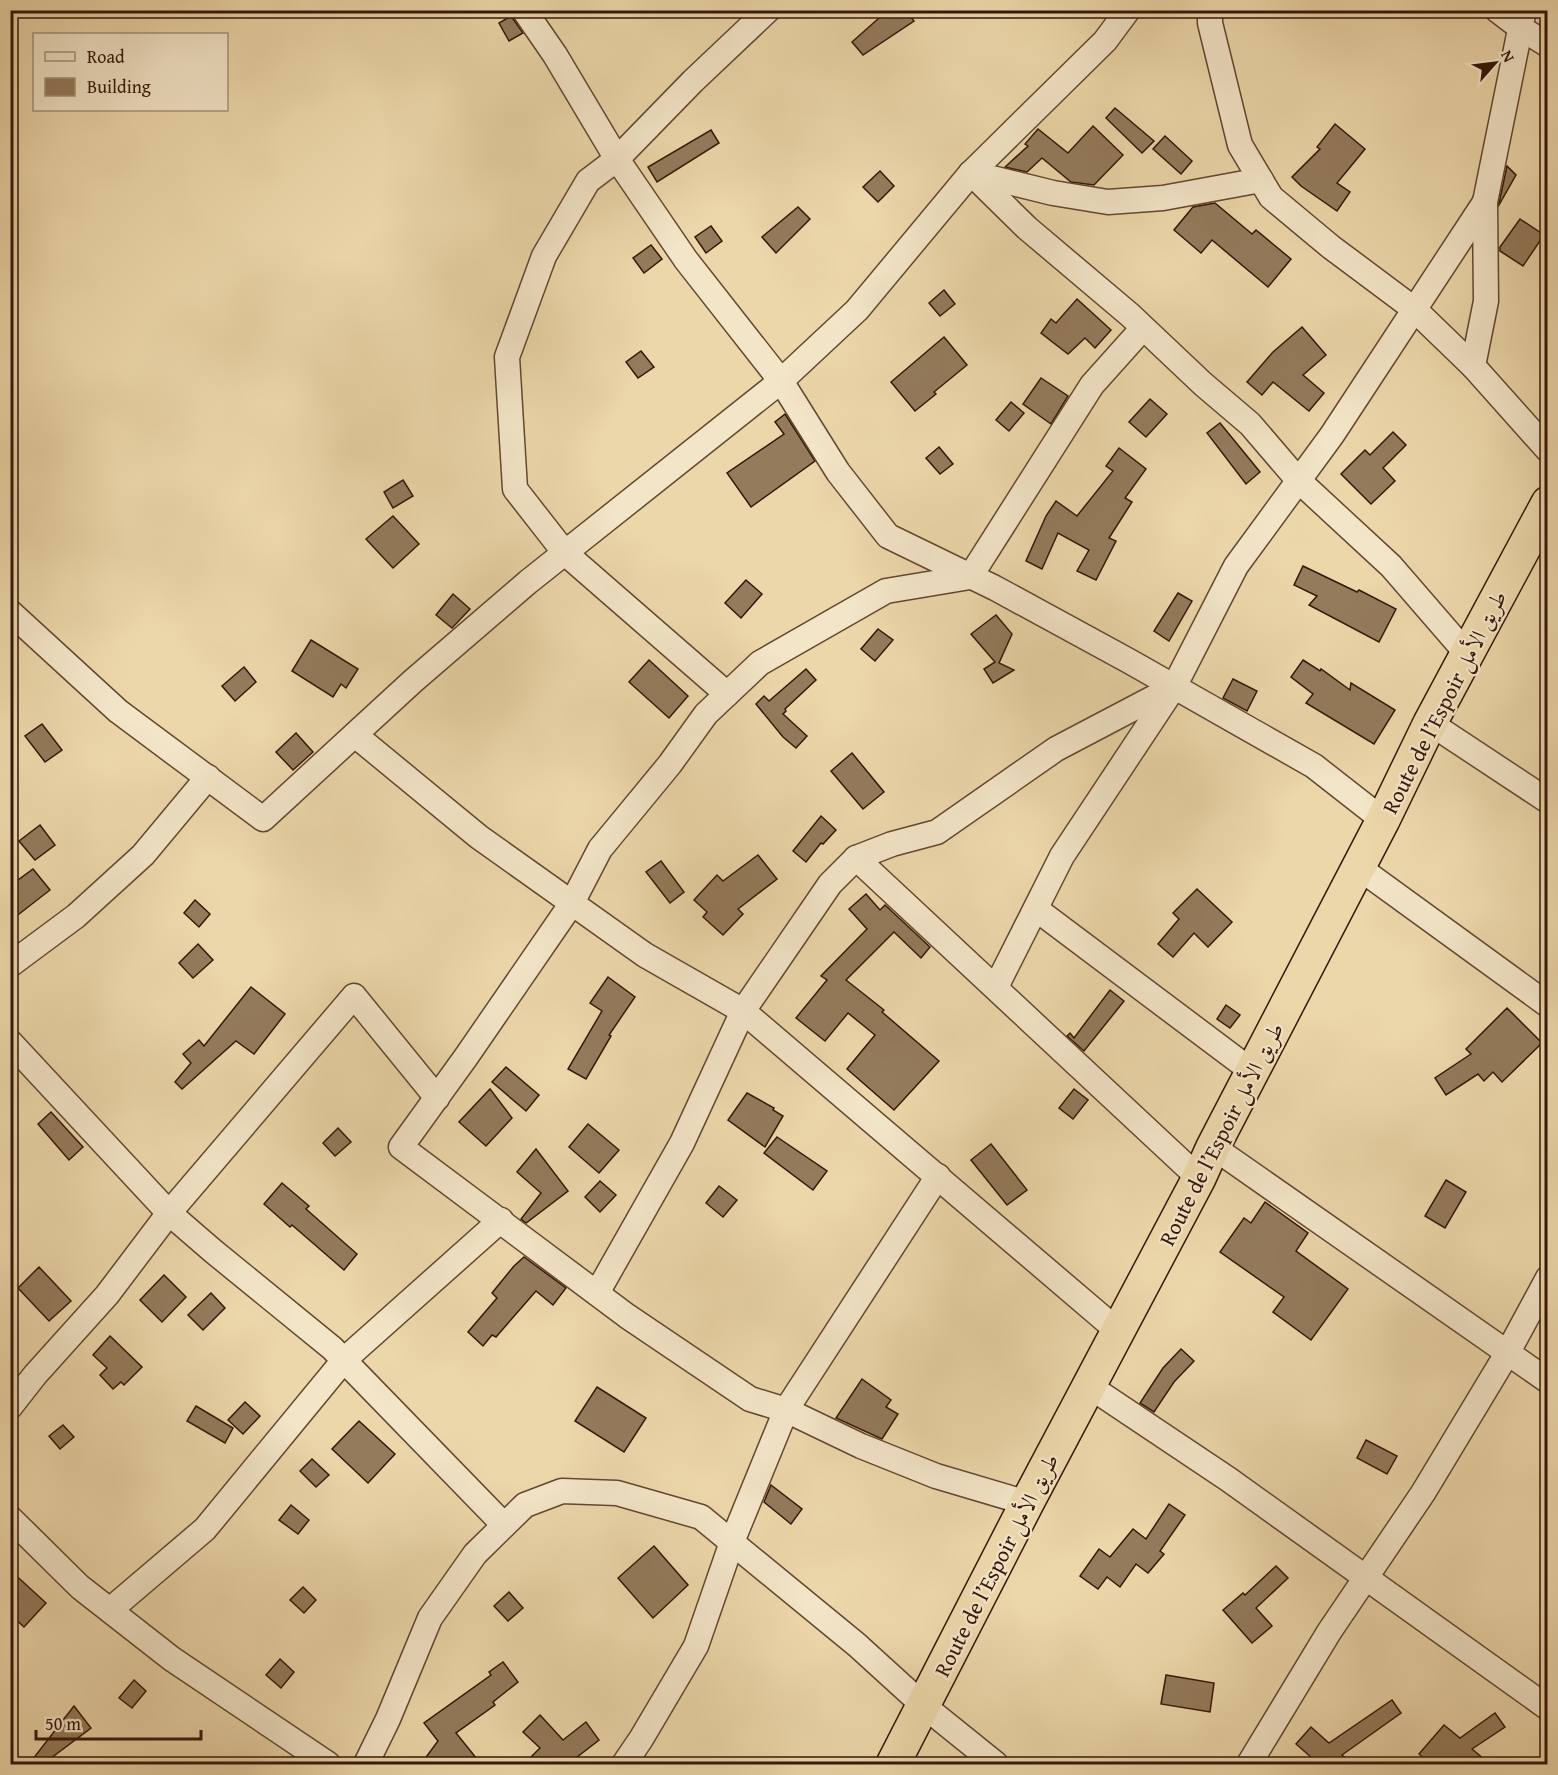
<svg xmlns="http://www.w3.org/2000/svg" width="1558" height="1775" viewBox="0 0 1558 1775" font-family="'Gentium Book Plus',Amiri,serif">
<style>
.building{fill:#947b5c;stroke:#351708;stroke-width:1.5}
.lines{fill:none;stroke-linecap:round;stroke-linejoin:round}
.minor-casing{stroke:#634730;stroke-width:27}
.highway-casing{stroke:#351708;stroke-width:36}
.minor{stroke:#f3e5c8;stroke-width:24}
.highway{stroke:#ecd7aa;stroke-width:33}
.labels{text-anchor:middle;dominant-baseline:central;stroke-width:4.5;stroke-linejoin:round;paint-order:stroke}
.street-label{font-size:22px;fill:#351708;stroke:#f3e5c8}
</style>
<rect width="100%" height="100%" fill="#ecd7aa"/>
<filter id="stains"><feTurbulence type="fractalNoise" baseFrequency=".00333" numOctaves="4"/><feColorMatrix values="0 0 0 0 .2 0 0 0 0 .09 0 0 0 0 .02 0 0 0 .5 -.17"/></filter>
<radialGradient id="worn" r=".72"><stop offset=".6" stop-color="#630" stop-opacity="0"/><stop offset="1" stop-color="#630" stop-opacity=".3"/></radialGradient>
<g class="building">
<polygon points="888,10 906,10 914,21 863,55 852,42"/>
<polygon points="511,16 523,33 509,41 499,23"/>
<polygon points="1115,108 1154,141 1142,153 1106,118"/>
<polygon points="1335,124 1365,149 1337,183 1350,192 1337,211 1301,186 1292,177 1320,149 1317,147"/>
<polygon points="1093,126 1123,155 1094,185 1071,182 1042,158 1027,172 1005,167 1028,146 1025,144 1038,129 1068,153"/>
<polygon points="711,130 719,143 657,182 648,167"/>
<polygon points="1165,136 1192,161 1181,174 1153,149"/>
<polygon points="1507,166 1516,175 1499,205 1499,203"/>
<polygon points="880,171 894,186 878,202 863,187"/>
<polygon points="1215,203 1252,234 1256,230 1291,259 1268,287 1212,240 1201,253 1174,230 1193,207"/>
<polygon points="798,207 810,219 776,253 762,237"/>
<polygon points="1520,219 1544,235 1523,266 1500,251 1500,247"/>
<polygon points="711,226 722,241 706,253 695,237"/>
<polygon points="651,245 662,259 644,273 633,258"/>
<polygon points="944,290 955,304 940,316 929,303"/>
<polygon points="1077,299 1111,330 1095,348 1085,338 1068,354 1041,333 1051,319 1056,323"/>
<polygon points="1302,327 1326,355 1303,375 1324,393 1309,411 1273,382 1262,395 1247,382 1273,352"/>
<polygon points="944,337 967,365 934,392 936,394 915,411 891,382"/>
<polygon points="641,351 654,367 638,378 626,362"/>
<polygon points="1041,378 1068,396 1051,424 1023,404"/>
<polygon points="1150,399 1167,414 1146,437 1129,422"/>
<polygon points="1011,402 1024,413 1009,431 996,420"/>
<polygon points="785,414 815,461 751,507 727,473 784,434 775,422"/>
<polygon points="1220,423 1260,472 1246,484 1207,433"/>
<polygon points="1393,432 1406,445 1383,468 1395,481 1371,504 1341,474 1365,450 1370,455"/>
<polygon points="939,447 953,464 940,474 926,458"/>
<polygon points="1119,448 1146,469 1125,498 1132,502 1109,538 1116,541 1096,580 1077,571 1089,550 1058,533 1042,569 1026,561 1046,516 1056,501 1077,516 1113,471 1106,466"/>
<polygon points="403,480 413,496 393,508 384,492"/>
<polygon points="393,516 419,544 393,568 366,539"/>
<polygon points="1303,566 1357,592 1359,590 1396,609 1379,642 1309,605 1317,596 1294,585"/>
<polygon points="746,580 762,594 741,618 725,603"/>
<polygon points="1178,593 1192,601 1169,641 1154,631"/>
<polygon points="453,594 470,609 452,628 436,615"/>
<polygon points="996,615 1012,634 999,663 1014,670 993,683 984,669 995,662 971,634"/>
<polygon points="878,629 893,640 875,661 861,649"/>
<polygon points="311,640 358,669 346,688 341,684 333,697 292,671"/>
<polygon points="649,660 688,696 669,718 629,682"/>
<polygon points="1303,660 1320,671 1321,669 1350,690 1351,683 1395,710 1374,744 1306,703 1313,694 1291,677"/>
<polygon points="244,667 256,682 235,701 222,686"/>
<polygon points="806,669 816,680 785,709 786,711 783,714 807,736 796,748 783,737 756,704 764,696 769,701"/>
<polygon points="1233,679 1257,691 1247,711 1223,698"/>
<polygon points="42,724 62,750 45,762 25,736"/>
<polygon points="296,733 313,752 293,770 276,752"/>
<polygon points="852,753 884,792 863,809 831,771"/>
<polygon points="821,816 836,830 823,844 821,843 806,862 793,851"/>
<polygon points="40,825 55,845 35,860 19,841"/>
<polygon points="758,855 777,879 738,909 743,914 723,935 703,917 707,912 694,900 717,875 723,881"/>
<polygon points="661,861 684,892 670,903 646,872"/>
<polygon points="33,869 50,890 10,921 10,886"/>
<polygon points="1197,889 1232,922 1208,947 1194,933 1173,957 1158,944 1179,919 1173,913"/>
<polygon points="866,894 880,910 885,905 930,947 921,958 894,932 846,980 884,1010 882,1012 939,1061 894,1110 847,1069 875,1035 848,1013 825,1041 796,1018 827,980 821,976 867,929 849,909"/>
<polygon points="195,900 210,914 199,927 184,913"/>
<polygon points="198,944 213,960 193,978 179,963"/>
<polygon points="608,977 635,997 609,1035 611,1036 586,1079 568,1069 602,1011 590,1003"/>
<polygon points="251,987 285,1014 254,1054 236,1041 182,1089 175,1082 191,1063 183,1054 199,1040 204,1046"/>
<polygon points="1110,990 1124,1001 1084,1051 1067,1036 1070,1033 1074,1038"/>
<polygon points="1226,1005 1240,1015 1230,1028 1217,1019"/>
<polygon points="1507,1008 1542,1043 1502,1082 1493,1072 1484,1081 1478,1074 1446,1095 1435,1078 1471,1054 1466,1049"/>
<polygon points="506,1067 539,1095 526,1111 492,1082"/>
<polygon points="490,1089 512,1118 486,1146 459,1122"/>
<polygon points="1074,1089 1088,1100 1073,1119 1059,1108"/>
<polygon points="747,1093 774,1108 773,1110 783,1116 765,1147 728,1120"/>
<polygon points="51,1112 83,1147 69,1160 38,1124"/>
<polygon points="588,1124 619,1150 599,1173 569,1147"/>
<polygon points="338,1128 351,1142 335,1156 323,1143"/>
<polygon points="777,1137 827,1171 813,1190 764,1153"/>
<polygon points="991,1144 1027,1190 1007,1205 971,1160"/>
<polygon points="536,1149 568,1191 526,1223 521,1219 541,1193 517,1172"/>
<polygon points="1446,1180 1466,1192 1445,1228 1425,1216"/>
<polygon points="600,1181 616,1195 600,1212 585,1197"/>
<polygon points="282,1183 309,1206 306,1209 357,1254 344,1270 292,1225 290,1227 264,1204"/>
<polygon points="719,1186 737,1200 723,1217 706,1203"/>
<polygon points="1265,1202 1308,1233 1296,1251 1348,1289 1311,1340 1273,1312 1284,1297 1220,1252 1244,1218 1251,1223"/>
<polygon points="524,1257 566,1288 553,1305 536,1291 496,1337 492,1335 483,1346 468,1332 497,1298 492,1293 514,1266"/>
<polygon points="39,1267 71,1301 49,1321 18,1288"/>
<polygon points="164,1275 186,1297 162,1322 140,1300"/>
<polygon points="211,1293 225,1308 203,1330 188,1315"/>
<polygon points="110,1336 142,1367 124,1385 121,1382 113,1389 100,1375 107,1368 93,1355"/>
<polygon points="1181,1349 1194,1361 1174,1382 1154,1412 1140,1403 1163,1368"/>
<polygon points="862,1379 891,1400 886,1407 898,1414 882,1439 836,1418"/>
<polygon points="597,1387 646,1418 624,1452 575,1421"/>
<polygon points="245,1402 260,1416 243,1434 228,1420"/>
<polygon points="196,1406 233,1428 225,1443 187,1421"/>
<polygon points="359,1421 395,1454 368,1483 332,1449"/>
<polygon points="63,1425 74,1437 60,1449 49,1436"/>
<polygon points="1366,1440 1397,1456 1387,1474 1357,1458"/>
<polygon points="312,1459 329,1475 316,1487 300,1471"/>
<polygon points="771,1485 802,1509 791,1524 764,1502"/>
<polygon points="1169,1504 1185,1515 1160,1551 1164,1554 1148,1573 1136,1564 1120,1587 1107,1577 1098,1589 1080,1576 1099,1549 1110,1557 1133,1529 1146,1539"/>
<polygon points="291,1505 309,1520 298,1534 279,1520"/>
<polygon points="654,1546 688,1585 653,1618 618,1578"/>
<polygon points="1276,1566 1288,1578 1256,1608 1272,1626 1252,1643 1223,1610 1243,1593 1245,1595"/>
<polygon points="10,1570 46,1603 24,1627 10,1614"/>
<polygon points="303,1587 316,1600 304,1613 290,1600"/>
<polygon points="509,1592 523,1608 508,1621 494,1606"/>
<polygon points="280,1659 294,1672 281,1688 266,1675"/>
<polygon points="503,1662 518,1682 493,1702 495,1705 456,1733 481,1764 421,1764 438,1741 424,1723 491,1675 489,1672"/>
<polygon points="1166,1675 1214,1683 1210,1712 1161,1704"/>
<polygon points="134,1680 146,1691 132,1708 119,1698"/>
<polygon points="1392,1700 1401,1713 1342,1755 1353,1764 1319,1764 1296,1744 1311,1727 1329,1743"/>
<polygon points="74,1706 91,1728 43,1764 29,1764"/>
<polygon points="1495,1713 1505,1727 1472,1749 1490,1764 1431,1764 1419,1754 1444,1725 1460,1738"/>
<polygon points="540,1715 563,1740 586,1722 599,1740 568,1764 524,1764 540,1748 523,1732"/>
</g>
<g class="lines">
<g class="minor-casing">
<g id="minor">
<polyline points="524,10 555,55 617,159 686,260 781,381 838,472 888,536 995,588 1129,661 1314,766 1383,820"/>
<polyline points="1210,10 1210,23 1240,145 1271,197 1331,247 1414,309 1473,366 1548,450"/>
<polyline points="1497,10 1522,29 1548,45"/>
<polyline points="971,173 1027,228 1130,315 1203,384 1250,424 1298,480 1391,566 1468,655"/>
<polyline points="971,173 1053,193 1108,202 1163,198 1261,180"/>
<polyline points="1473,366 1486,301 1485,202 1524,10"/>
<polyline points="10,612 118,711 263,819 413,681 528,582 781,381 857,310 971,173 1105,41 1128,10"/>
<polyline points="727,694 565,553 515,489 507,357 544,256 588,181 617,159 693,81 768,10"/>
<polyline points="1430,723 1548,801"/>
<polyline points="355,735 479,837 645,955 743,1011 1118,1331"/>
<polyline points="856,858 1199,1178"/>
<polyline points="1358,867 1548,1005"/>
<polyline points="1036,909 1253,1072"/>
<polyline points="10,965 76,916 143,855 208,777"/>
<polyline points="996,987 1062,856 1174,687 1236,566 1332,435 1485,202"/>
<polyline points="10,1042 169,1213 213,1251 332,1348 504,1525"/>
<polyline points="1213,1147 1548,1381"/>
<polyline points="597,1293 682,1143 743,1011 830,884 856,858 892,844 937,832 1056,749 1172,688"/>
<polyline points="1089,1386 1228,1479 1548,1708"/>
<polyline points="10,1407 35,1375 107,1295 169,1213 354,996 437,1098"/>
<polyline points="1027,1503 936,1476 861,1446 786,1410 750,1399 627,1316 401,1147 466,1057 572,903 600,849 670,764 706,714 760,663 886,591 970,577 1092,385 1143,328"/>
<polyline points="10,1518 80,1587 172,1659 328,1764"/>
<polyline points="110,1610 205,1529 344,1360 501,1220"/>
<polyline points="366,1764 388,1719 430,1618 475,1554 525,1505 562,1491 617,1493 701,1517 857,1645 924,1706 996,1764"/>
<polyline points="624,1764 641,1739 696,1646 732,1542 786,1410 938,1176"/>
<polyline points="1249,1764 1329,1632 1423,1493 1508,1352 1548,1278"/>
</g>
</g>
<g class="highway-casing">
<polyline id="highway" points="893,1764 1027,1503 1199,1178 1213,1147 1383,820 1430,723 1548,503"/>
</g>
<use href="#minor" class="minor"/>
<use href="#highway" class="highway"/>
</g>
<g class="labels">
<g class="street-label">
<text transform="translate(1444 702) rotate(-63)">Route de l’Espoir طريق الأمل</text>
<text transform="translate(1221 1134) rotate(-63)">Route de l’Espoir طريق الأمل</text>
<text transform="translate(996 1565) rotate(-63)">Route de l’Espoir طريق الأمل</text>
</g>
</g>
<rect width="1558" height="1775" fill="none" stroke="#ecd7aa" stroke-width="36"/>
<rect x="12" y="12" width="1534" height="1751" fill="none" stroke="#351708" stroke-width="3"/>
<rect x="18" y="18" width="1522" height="1739" fill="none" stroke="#351708" stroke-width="1.5"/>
<rect x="33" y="33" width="195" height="78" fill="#f3e5c8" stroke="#a7937b" stroke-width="1.5"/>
<rect x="45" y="52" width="30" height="9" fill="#f3e5c8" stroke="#a7937b" stroke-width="1.5"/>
<text x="87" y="63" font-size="18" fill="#351708">Road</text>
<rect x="45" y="78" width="30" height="18" fill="#947b5c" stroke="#a7937b" stroke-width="1.5"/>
<text x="87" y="93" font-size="18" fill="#351708">Building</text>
<g transform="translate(1495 63) rotate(62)" stroke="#f3e5c8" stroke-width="4.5" paint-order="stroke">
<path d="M0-4.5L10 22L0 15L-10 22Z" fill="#351708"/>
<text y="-9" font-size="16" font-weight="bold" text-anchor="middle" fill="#351708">N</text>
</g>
<path d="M36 1730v9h165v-9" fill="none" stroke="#351708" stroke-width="3"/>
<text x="45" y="1730" font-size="18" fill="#351708" stroke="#f3e5c8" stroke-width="4.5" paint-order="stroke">50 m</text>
<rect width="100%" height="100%" filter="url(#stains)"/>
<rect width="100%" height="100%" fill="url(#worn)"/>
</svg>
